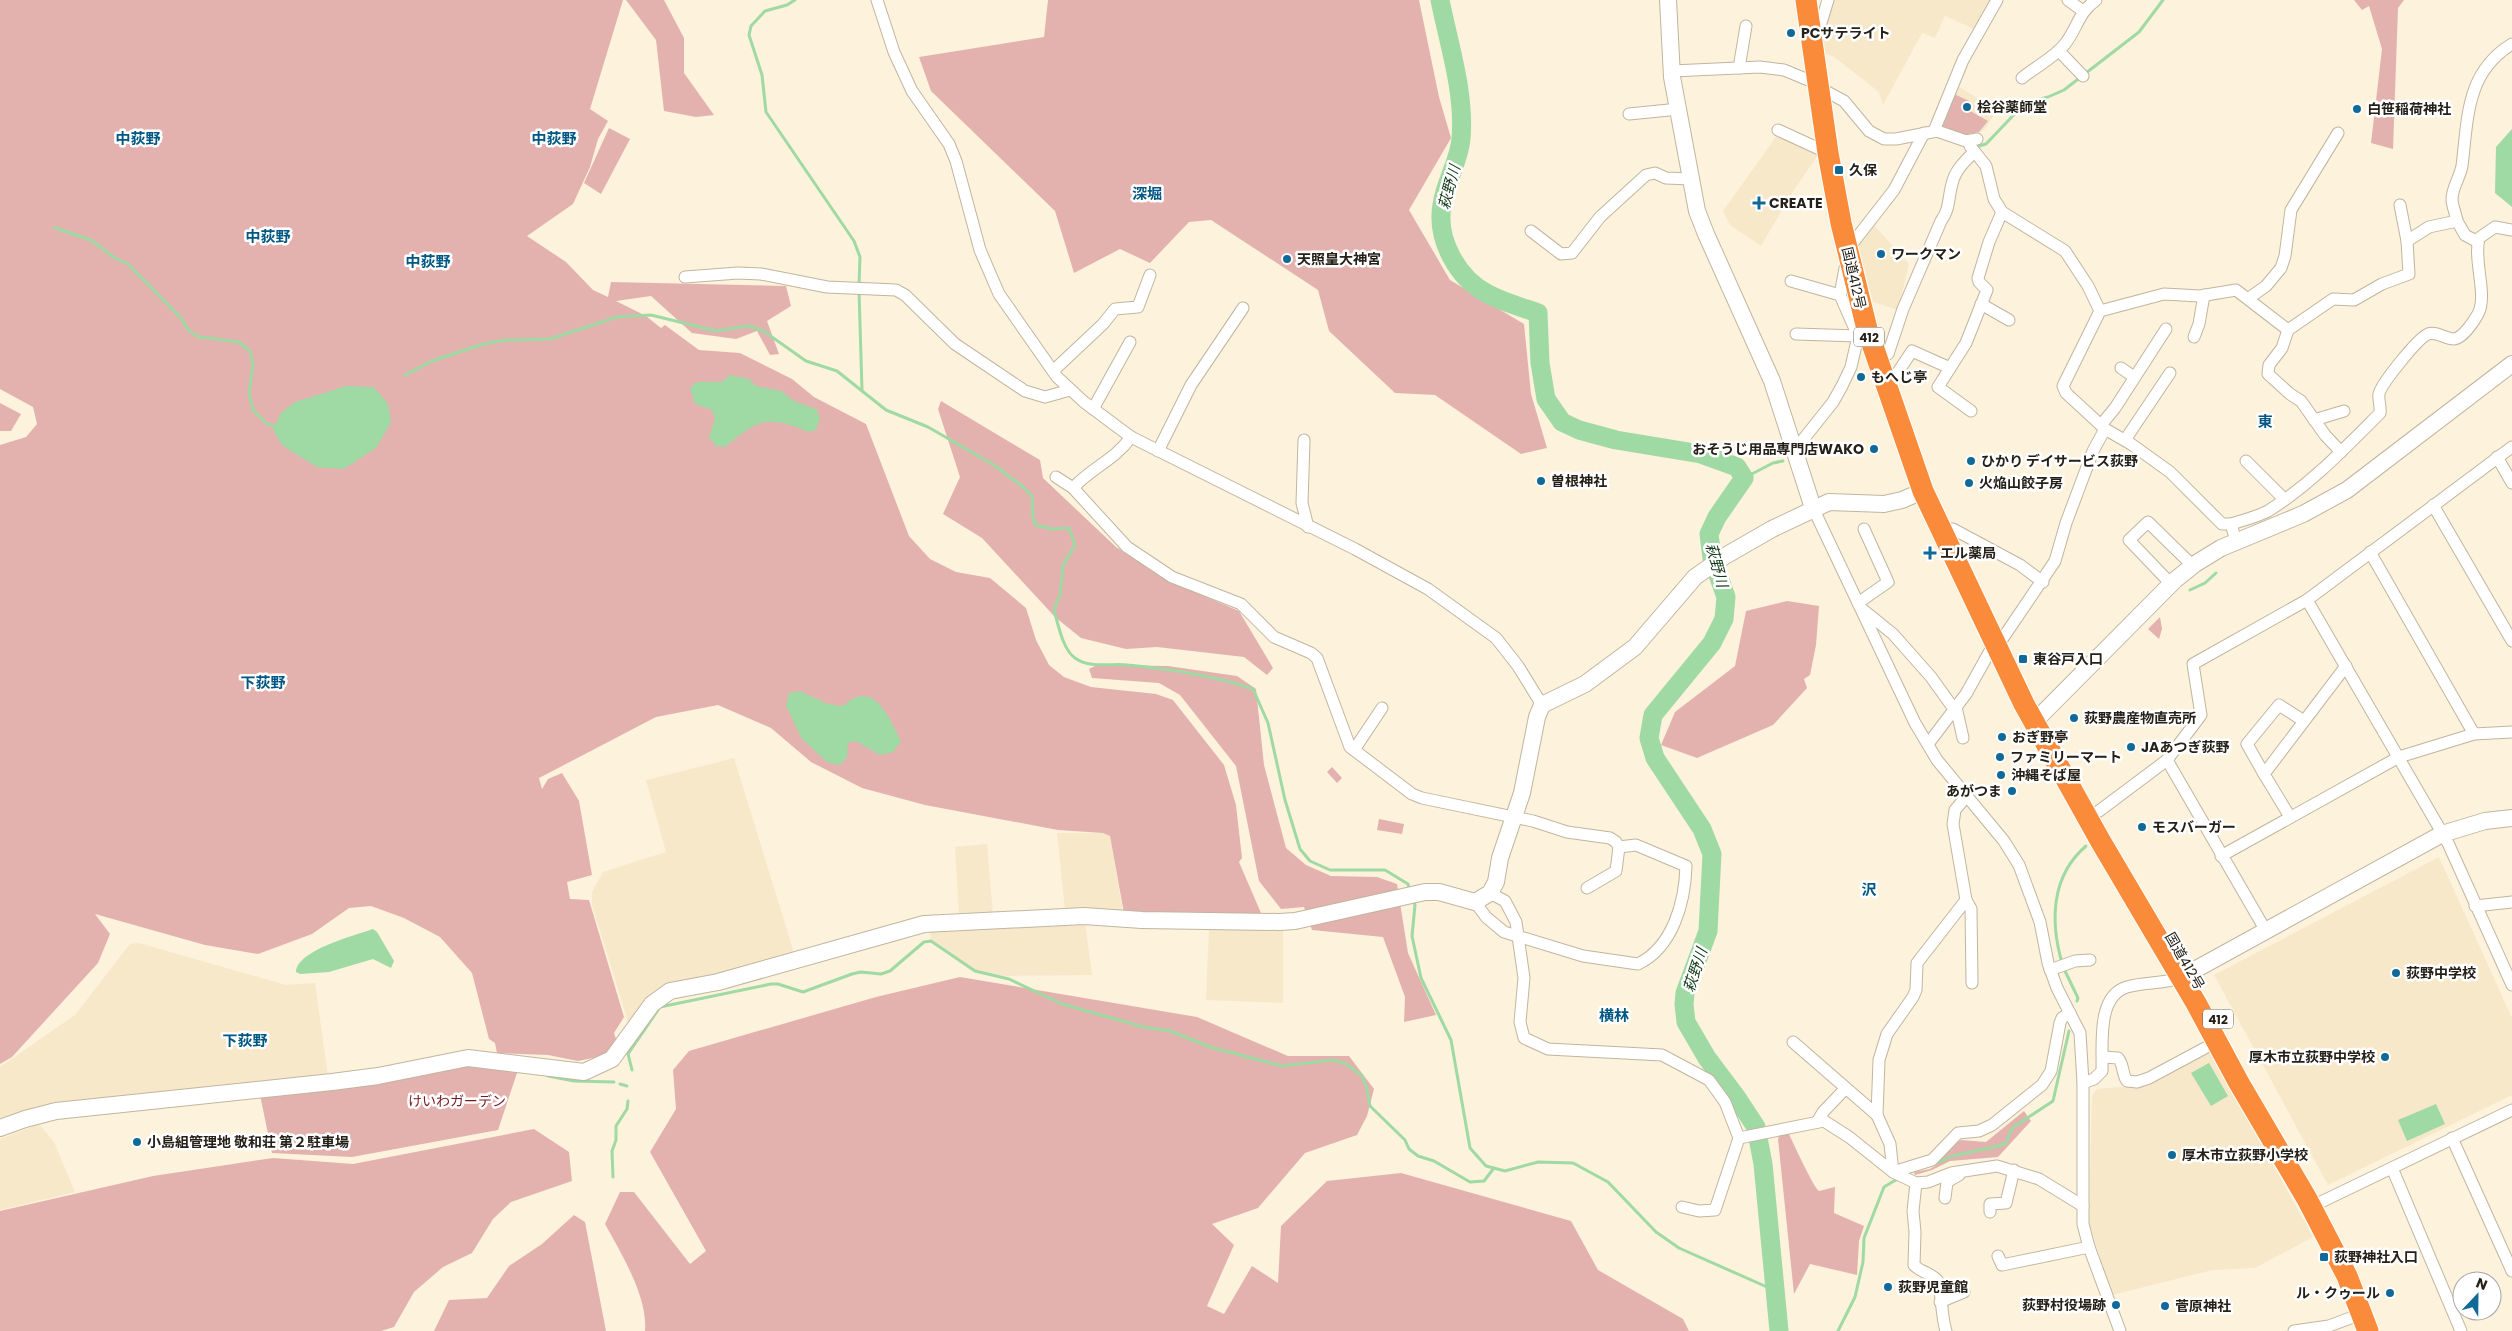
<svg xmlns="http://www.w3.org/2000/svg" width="2512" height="1331" viewBox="0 0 2512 1331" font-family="Poppins,'Noto Sans JP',sans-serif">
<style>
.built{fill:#f7e8ca}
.green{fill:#e3b2af}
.water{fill:#9fd9a3}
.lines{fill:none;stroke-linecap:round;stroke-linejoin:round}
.stream{stroke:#9fd9a3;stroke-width:3}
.river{stroke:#9fd9a3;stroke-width:19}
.street-casing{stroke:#c0b59f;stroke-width:13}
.secondary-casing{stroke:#c0b59f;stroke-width:18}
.highway-casing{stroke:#fff;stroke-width:23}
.street{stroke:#fff;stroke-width:11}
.secondary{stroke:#fff;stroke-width:16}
.highway{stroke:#f98b3a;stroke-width:21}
.poi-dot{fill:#106999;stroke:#fff;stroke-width:2}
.labels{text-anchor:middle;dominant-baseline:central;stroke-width:5;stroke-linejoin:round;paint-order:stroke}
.shield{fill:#fff;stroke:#66645e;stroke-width:1}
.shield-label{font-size:12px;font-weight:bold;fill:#252119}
.poi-label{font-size:14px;font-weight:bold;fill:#252119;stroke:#fff;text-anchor:start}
.street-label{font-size:14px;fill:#252119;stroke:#fff}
.park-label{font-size:14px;fill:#741920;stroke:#fff}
.neighbourhood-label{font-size:15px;font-weight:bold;fill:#005783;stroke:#fff}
.water-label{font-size:15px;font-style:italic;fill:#113a17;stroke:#fff}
</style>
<rect width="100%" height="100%" fill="#fdf2db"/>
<g class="built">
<polygon points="1833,0 1995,0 1976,30 1945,16 1935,38 1922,33 1883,105 1879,92 1833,56 1819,53 1817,39 1824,27"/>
<polygon points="1954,84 1997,110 1985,129 1971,138 1942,130"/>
<polygon points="1778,134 1820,152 1792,193 1761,246 1730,225 1723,211"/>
<polygon points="1871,222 1909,264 1898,310 1873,302 1857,242"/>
<polygon points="734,758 794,953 705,978 629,1025 592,905 592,892 603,872 666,852 646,780"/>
<polygon points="1057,833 1103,833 1110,836 1123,913 1065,910"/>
<polygon points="987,844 993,914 959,916 955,847"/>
<polygon points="2439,857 2512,1018 2512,1095 2328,1185 2214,975"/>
<polygon points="1085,922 1092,975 1005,976 976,970 931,939 930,929"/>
<polygon points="1234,928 1283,931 1283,1003 1206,1000 1209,929"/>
<polygon points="139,943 286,985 315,983 328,1076 0,1122 0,1067 75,1015 130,944"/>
<polygon points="2210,1051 2313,1237 2255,1268 2213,1270 2112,1295 2089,1223 2092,1096 2097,1089 2145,1085"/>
<polygon points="39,1124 54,1142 75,1192 0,1210 0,1139"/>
</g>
<g class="green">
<polygon points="0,0 623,0 590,109 608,121 598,139 590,167 573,204 527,236 566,262 593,290 608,297 611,282 786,286 791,306 767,321 779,354 770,355 757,331 736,339 692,333 651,296 616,301 646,316 661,328 665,325 699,350 740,353 792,379 814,397 866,424 909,536 930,559 956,572 990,578 1026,608 1036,640 1049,665 1064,677 1091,687 1156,694 1173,700 1224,765 1236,805 1242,858 1239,862 1261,913 1124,913 1110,836 1103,833 1058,830 925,805 862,788 811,762 771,728 718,705 656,717 539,778 542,789 548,779 562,773 579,801 592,875 567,882 570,899 589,900 624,1017 614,1033 617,1042 602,1056 578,1061 548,1055 497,1053 495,1043 489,1039 472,973 440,937 404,918 371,906 349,908 312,934 258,954 205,945 95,914 110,934 98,963 12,1057 0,1064 0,445 26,437 37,424 33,407 0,389"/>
<polygon points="626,0 664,0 684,38 684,73 714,115 696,117 664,111 656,40"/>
<polygon points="1048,0 1419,0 1439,97 1451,138 1409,210 1450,280 1524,324 1531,394 1547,448 1521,454 1435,395 1395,393 1329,331 1318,290 1211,220 1189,222 1150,263 1120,249 1074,273 1055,211 931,91 919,57 1044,37"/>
<polygon points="2354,0 2404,0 2398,8 2393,149 2371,143 2382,49 2369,6 2362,10"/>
<polygon points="1952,93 1969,101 1965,108 1988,121 1979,132 1962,135 1942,127"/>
<polygon points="609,128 630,139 601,194 584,183"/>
<polygon points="941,401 1040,460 1043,478 1116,547 1180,586 1239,611 1273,668 1267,675 1244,657 1157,647 1126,649 1081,638 1055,617 982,538 943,514 960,477 938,409"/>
<polygon points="0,403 21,414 11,431 0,431"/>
<polygon points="1787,601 1819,606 1816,645 1810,675 1804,679 1807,688 1773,725 1697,758 1661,745 1675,712 1735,666 1746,611"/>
<polygon points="2160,617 2162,629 2159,639 2148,629"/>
<polygon points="1097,665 1168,666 1237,676 1256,689 1264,765 1286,848 1306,865 1331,876 1377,877 1397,884 1408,953 1436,1015 1404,1022 1405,997 1383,937 1312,930 1304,907 1281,909 1259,881 1236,766 1180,695 1159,683 1092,678 1089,669"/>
<polygon points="1332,767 1342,778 1337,783 1327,772"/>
<polygon points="1379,819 1404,824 1402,834 1377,830"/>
<path d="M960 977 1197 1017 1288 1056H1349L1374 1089 1367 1116 1357 1135 1305 1153 1258 1208 1212 1224 1234 1245 1207 1306 1224 1314 1252 1266 1278 1283 1281 1226 1327 1181 1401 1173 1571 1221 1598 1270 1683 1319 1689 1331H645C648 1297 621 1253 605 1224L620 1192H634L690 1264 706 1251 650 1152 676 1109 673 1070 689 1051 876 997Z"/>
<polygon points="461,1063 518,1070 498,1130 352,1157 272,1153 260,1095"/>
<polygon points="2024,1111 2031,1121 1998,1157 1950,1161 1932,1170 1915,1175 1914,1172 1930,1169 1938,1164 1952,1145 1961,1140 1986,1142"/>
<polygon points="534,1129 569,1152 572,1181 511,1202 493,1219 472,1253 443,1267 414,1292 394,1327 381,1331 0,1331 0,1211 153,1176 273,1158 353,1164"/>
<path d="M1787 1130C1792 1140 1813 1187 1819 1191L1835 1187 1834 1213 1864 1226 1859 1241 1857 1275 1810 1264 1794 1294 1778 1139 1781 1132Z"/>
<polygon points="574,1215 585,1222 606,1331 434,1331 449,1300 487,1298 509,1266 542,1244"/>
</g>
<g class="water">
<polygon points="2512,129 2512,207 2495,193 2496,147"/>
<path d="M730 375 749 379 756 386 781 391 794 401 816 409 820 418 816 430 809 432C766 415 759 419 725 447L716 446 709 437 715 419 712 410 695 404 690 388 697 382H722Z"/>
<polygon points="346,386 374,387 388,404 391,422 376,448 344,469 317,467 283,446 273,430 281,413 295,402"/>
<path d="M800 691 828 704 843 706C874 677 889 718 901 741L893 752 880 755 856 741 848 743 847 757 840 765 827 762 802 739 786 706 789 693Z"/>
<path d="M373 929 377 932 394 961 391 968 373 959 329 972 300 974 296 972C297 950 356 935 373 929Z"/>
<polygon points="2209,1063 2228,1096 2211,1106 2191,1073"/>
<polygon points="2436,1104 2445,1124 2407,1141 2398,1120"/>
</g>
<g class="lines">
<g class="stream">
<polyline points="795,0 787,5 765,11 751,26 749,35 762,75 766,112 854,241 860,257 859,285"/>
<polyline points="1979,146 1986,144 2025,103 2048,97 2064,90 2139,32 2163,0"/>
<polyline points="55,228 91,240 115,258 128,264 181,318 188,330 199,337 239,342 250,351 253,364 249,393 253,410 267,424 279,427"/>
<polyline points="859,291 862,390"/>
<path d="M405 375 432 361 480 345 505 340 550 339 617 317 651 315 716 331 747 326 762 330 806 361 837 371 886 410 928 427 994 465 1022 486 1032 496 1033 519 1036 525 1052 529 1069 528 1075 545 1063 565 1060 595 1054 610C1058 624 1063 650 1075 658 1090 669 1112 663 1128 665 1170 669 1213 675 1253 689L1268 723 1285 800 1300 849 1310 861 1330 870H1385L1408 884 1410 891"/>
<polyline points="1744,478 1773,463 1783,461"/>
<polyline points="2190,590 2205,583 2216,573"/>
<polyline points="1413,899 1415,905 1412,936 1421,978 1451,1040 1470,1148 1486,1166 1505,1171 1538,1162 1573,1163 1608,1182 1656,1232 1679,1248 1767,1287 1774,1287"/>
<path d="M2062 963C2050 921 2051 876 2086 846"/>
<polyline points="2064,969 2078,998 2077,1001"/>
<polyline points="632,1070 628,1054 660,1007 771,984 778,984 803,992 852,974 861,972 881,974 890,971 924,942 931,941 975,971 1009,979 1062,1004 1144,1027 1170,1031 1210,1047 1282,1066 1333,1060 1346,1064 1362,1076 1367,1089 1370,1106 1405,1140 1409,1149 1418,1156 1434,1161 1470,1182 1484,1181 1494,1168"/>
<polyline points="548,1076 574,1081 614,1082"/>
<polyline points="620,1084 627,1086"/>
<polyline points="1935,1164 1952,1156 1999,1146 2006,1143 2012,1128 2053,1101 2069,1031"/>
<polyline points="613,1177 612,1151 616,1140 616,1126 627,1109 628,1101"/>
<polyline points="1838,1331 1855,1297 1863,1262 1864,1238 1884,1187 1899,1178"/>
</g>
<path class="river" d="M1440 0C1449 45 1465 93 1461 139 1459 162 1445 182 1442 205 1436 239 1457 278 1488 294 1503 302 1521 307 1538 313L1540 363 1546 399 1562 422 1579 430 1616 440 1701 454 1737 467 1744 478 1717 517 1709 534 1712 558 1726 597 1724 619 1712 643 1653 715 1649 738 1655 758 1702 829 1712 854 1708 931 1685 993 1684 1004 1686 1022 1707 1058 1737 1098 1756 1127 1763 1164 1779 1331"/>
<g class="street-casing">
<g id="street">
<polyline points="877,0 894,52 912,91 949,144 956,161 980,250 999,294 1057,377 1084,402 1131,437 1355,549 1428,589 1496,638 1518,666 1542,705"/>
<polyline points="2068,0 2083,11"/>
<polyline points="1811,33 1821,23 1828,0"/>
<polyline points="2059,51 2083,76"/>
<polyline points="1739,68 1746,26"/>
<polyline points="1672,71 1760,67 1784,70 1818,84 1820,88 1844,101 1869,131 1884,139 1896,139 1937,131 1966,141 1977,139"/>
<path d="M2022 78C2035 67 2054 58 2065 44 2078 27 2078 13 2096 0"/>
<polyline points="1629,114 1679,109"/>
<polyline points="1778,130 1828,153"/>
<polyline points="1934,131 1963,60 1997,0"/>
<polyline points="1970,146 1986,166 1994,199 2002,212 2065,251 2088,286 2100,311"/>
<path d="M2457 221C2456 214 2452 206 2452 199 2452 188 2460 177 2462 166 2468 117 2466 72 2512 44"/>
<polyline points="1531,231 1561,254 1572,253 1600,217 1646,175 1655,173 1666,178 1691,179"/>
<polyline points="2407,241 2429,227 2457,221 2465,235 2478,242"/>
<polyline points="1848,249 1894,190 1924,133"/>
<polyline points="685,277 738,273 761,274 827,287 896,290 905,295 955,344 1025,391 1045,397 1070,390"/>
<polyline points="1791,281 1840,295 1845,268 1850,266"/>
<polyline points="2249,298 2266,286 2281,268 2285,256 2291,210 2338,133"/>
<polyline points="1981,304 2009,320"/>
<polyline points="2288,330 2282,348 2269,365 2268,374 2290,394 2301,401 2325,435 2341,452"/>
<polyline points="1796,334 1858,336 1840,295"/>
<polyline points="2194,337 2199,324 2204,295"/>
<path d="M1876 359 1888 354 1903 309 1941 221C1950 209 1948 198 1952 184 1955 170 1965 161 1974 152"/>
<polyline points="2121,368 2134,377"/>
<polyline points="1053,371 1103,324 1115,309 1138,307 1150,275"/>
<polyline points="1885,385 1898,372 1912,351 1950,368"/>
<polyline points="1093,409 1130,342"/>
<polyline points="1971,411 1938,387 1966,343 1987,290 1979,282 1978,278 1989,242 2002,212"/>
<polyline points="2314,420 2344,411"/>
<polyline points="2101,425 2115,408 2166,329"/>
<polyline points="2105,429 2131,444 2170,472 2222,524 2231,524 2236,541"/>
<polyline points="1304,440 1302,503 1308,527"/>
<polyline points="2125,440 2170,373"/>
<polyline points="1158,451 1191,385 1243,308"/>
<polyline points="1794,451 1833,402 1842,386 1851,367 1858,336 1867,329"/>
<polyline points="2497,457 2512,483"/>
<polyline points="2246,461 2284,499"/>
<path d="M1056 477 1073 488 1127 547 1172 577 1241 604 1274 637 1311 653 1317 658 1350 747 1412 794 1422 798 1533 821 1567 832 1610 838 1616 842 1619 847 1636 845 1686 866C1685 902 1673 947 1638 964L1583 956 1504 932 1486 917 1475 902"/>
<path d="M1073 488C1091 468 1115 460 1131 437"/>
<polyline points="2433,505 2512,641"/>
<path d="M1813 508 1915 723 1937 760 2004 841 2019 865 2040 922 2048 963 2057 988 2080 1033 2083 1083 2094 1079 2102 1071C2103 1046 2096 996 2127 987 2144 982 2162 984 2180 978"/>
<path d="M2231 524C2243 520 2257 517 2268 511 2310 485 2345 448 2380 413 2381 406 2378 400 2379 394 2381 384 2418 338 2428 334 2437 331 2445 339 2454 339 2463 338 2474 321 2478 314 2488 295 2473 261 2479 238L2495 227 2512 230"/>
<polyline points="1942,531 1953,529 2020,565 2043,582"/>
<polyline points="2370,552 2474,734"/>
<polyline points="2171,584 2129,540 2148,522 2193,566"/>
<polyline points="2307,600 2448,843 2512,985"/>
<polyline points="1858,603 1888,582 1864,529"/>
<polyline points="1862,609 1893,634 1931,677 1954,709"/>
<polyline points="1956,707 1963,738"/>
<polyline points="1928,744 1966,694 1990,651 2003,638 2055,561 2066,523 2093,451 2105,429 2066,393 2063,386 2100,311 2164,294 2200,296 2236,290 2288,330 2333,299 2354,300 2382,284 2409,274 2407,241 2400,205"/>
<polyline points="1354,750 1382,708"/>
<polyline points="2167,760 2266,931"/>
<polyline points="2264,774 2247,744 2279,705 2304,721"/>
<polyline points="1966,797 1955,810 1953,824 1966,900 1917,963 1916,990 1913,997 1887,1034 1879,1060 1877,1115 1890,1144 1893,1172 1932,1160 1958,1133 1979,1131 1992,1125 2042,1085 2051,1071 2060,1023 2062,1018 2070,1013"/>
<polyline points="2099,811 2167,760 2201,715 2193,664 2307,600 2512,447"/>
<polyline points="2290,817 2264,774 2346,666"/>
<polyline points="2221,856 2399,757 2474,734 2512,732"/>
<polyline points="1587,888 1616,871 1619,847"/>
<polyline points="1490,893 1505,901 1516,922 1524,978 1520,1022 1524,1038 1548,1049 1662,1055 1709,1080 1725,1102 1739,1138 1824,1121 1849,1137 1893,1172 1916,1183 1928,1182 1951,1173 1997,1166 2039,1179 2083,1206"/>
<polyline points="1966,900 1971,909 1972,983"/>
<polyline points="2475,906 2512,902"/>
<polyline points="2050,970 2075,961 2090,960"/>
<polyline points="1793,1042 1877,1115"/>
<path d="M2103 1057 2118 1058C2124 1065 2122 1074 2127 1081L2137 1082 2149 1078 2218 1041"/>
<polyline points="2083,1083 2083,1224 2089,1247 2120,1331"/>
<polyline points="1817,1122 1823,1112 1845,1089"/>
<polyline points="2452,1138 2512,1271"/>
<polyline points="2392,1168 2461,1331"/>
<path d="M1916 1183 1913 1211 1915 1232 1914 1265C1920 1272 1931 1273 1937 1280 1942 1288 1941 1317 1946 1331"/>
<polyline points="1945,1198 1947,1182 1959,1175"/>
<polyline points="2321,1202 2512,1110"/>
<polyline points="1682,1207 1699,1211 1715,1210 1739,1138"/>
<polyline points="1990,1212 1990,1204 2006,1203 2014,1170"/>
<polyline points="1998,1256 2002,1265 2089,1247"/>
<polyline points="1940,1302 1964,1292"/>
<polyline points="2294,1331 2329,1326 2361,1314"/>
</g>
</g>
<g class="secondary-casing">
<g id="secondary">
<polyline points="1668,0 1672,77 1697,211 1706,234 1772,381 1813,508"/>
<polyline points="2035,721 2175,580 2195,564 2221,548 2303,514 2347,490 2512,364"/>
<polyline points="2180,978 2442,834 2485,821 2512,818"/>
<polyline points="0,1128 25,1119 56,1111 332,1082 378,1076 468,1058 584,1072 612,1059 652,1004 670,991 718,982 924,924 1084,916 1142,920 1280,922 1295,921 1425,892 1439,892 1475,902 1490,893 1496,882 1500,858 1522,793 1537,717 1542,705 1585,684 1635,647 1695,577 1725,556 1772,529 1829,502 1884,504 1902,500 1923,491"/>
</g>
</g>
<g class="highway-casing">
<polyline id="highway" points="1806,0 1828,153 1841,223 1867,329 1923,491 2024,704 2101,842 2196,1003 2239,1083 2307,1199 2347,1276 2368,1331"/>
</g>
<use href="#street" class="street"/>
<use href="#secondary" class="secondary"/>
<use href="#highway" class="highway"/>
</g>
<g class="poi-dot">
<circle cx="1791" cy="33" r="5"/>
<circle cx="1967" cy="107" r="5"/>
<circle cx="2357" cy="109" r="5"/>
<rect x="1834" y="165" width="10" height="10" rx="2.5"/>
<path d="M1756.5 195.5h5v5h5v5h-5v5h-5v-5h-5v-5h5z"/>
<circle cx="1881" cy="254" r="5"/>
<circle cx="1287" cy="259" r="5"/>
<circle cx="1861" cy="377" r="5"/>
<circle cx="1874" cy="449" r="5"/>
<circle cx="1971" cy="461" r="5"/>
<circle cx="1541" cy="481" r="5"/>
<circle cx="1969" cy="483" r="5"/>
<path d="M1927.5 545.5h5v5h5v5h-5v5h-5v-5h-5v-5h5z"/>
<rect x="2018" y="654" width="10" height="10" rx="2.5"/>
<circle cx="2074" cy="718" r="5"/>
<circle cx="2002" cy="737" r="5"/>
<circle cx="2131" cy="747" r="5"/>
<circle cx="2000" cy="757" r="5"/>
<circle cx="2001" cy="775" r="5"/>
<circle cx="2012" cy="791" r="5"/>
<circle cx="2142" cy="827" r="5"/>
<circle cx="2396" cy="973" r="5"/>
<circle cx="2385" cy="1057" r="5"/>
<circle cx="137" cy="1142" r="5"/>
<circle cx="2172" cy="1155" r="5"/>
<rect x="2319" y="1252" width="10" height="10" rx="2.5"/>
<circle cx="1888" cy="1287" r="5"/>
<circle cx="2390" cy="1293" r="5"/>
<circle cx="2116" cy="1305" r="5"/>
<circle cx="2165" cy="1306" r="5"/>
</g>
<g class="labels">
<g class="shield">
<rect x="1854" y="327.5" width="30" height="19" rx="4"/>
<rect x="2203" y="1009.5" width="30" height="19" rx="4"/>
</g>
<g class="shield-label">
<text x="1869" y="337">412</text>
<text x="2218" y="1019">412</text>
</g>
<g class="poi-label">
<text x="1801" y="33">PCサテライト</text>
<text x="1977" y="107">桧谷薬師堂</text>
<text x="2367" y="109">白笹稲荷神社</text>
<text x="1849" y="170">久保</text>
<text x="1769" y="203">CREATE</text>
<text x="1891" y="254">ワークマン</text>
<text x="1297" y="259">天照皇大神宮</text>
<text x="1871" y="377">もへじ亭</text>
<text x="1864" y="449" text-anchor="end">おそうじ用品専門店WAKO</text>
<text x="1981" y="461">ひかり デイサービス荻野</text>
<text x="1551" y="481">曽根神社</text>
<text x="1979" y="483">火焔山餃子房</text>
<text x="1940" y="553">エル薬局</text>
<text x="2033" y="659">東谷戸入口</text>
<text x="2084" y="718">荻野農産物直売所</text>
<text x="2012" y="737">おぎ野亭</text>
<text x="2141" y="747">JAあつぎ荻野</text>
<text x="2010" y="757">ファミリーマート</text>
<text x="2011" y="775">沖縄そば屋</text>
<text x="2002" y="791" text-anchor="end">あがつま</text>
<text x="2152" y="827">モスバーガー</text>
<text x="2406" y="973">荻野中学校</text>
<text x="2375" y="1057" text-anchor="end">厚木市立荻野中学校</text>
<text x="147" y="1142">小島組管理地 敬和荘 第２駐車場</text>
<text x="2182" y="1155">厚木市立荻野小学校</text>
<text x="2334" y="1257">荻野神社入口</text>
<text x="1898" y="1287">荻野児童館</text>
<text x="2380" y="1293" text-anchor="end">ル・クゥール</text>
<text x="2106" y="1305" text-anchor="end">荻野村役場跡</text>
<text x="2175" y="1306">菅原神社</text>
</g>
<g class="street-label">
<text transform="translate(1854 278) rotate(77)">国道412号</text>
<text transform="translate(2185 961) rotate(60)">国道412号</text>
</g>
<g class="park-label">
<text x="457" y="1101">けいわガーデン</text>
</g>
<g class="neighbourhood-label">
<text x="138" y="138">中荻野</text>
<text x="554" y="138">中荻野</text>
<text x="1147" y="193">深堀</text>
<text x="268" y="236">中荻野</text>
<text x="428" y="261">中荻野</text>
<text x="2265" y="421">東</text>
<text x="263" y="682">下荻野</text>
<text x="1869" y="889">沢</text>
<text x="1614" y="1015">横林</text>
<text x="245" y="1040">下荻野</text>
</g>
<g class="water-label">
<text transform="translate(1449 187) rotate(-75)">萩野川</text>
<text transform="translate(1717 565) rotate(75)">萩野川</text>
<text transform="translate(1695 970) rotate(-72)">萩野川</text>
</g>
</g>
<g transform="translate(2477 1296) rotate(22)"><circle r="24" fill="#ffffff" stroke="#a8a6a3"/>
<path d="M0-4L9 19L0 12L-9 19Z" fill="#106999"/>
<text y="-8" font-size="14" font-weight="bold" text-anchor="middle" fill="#252119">N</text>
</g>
</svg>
